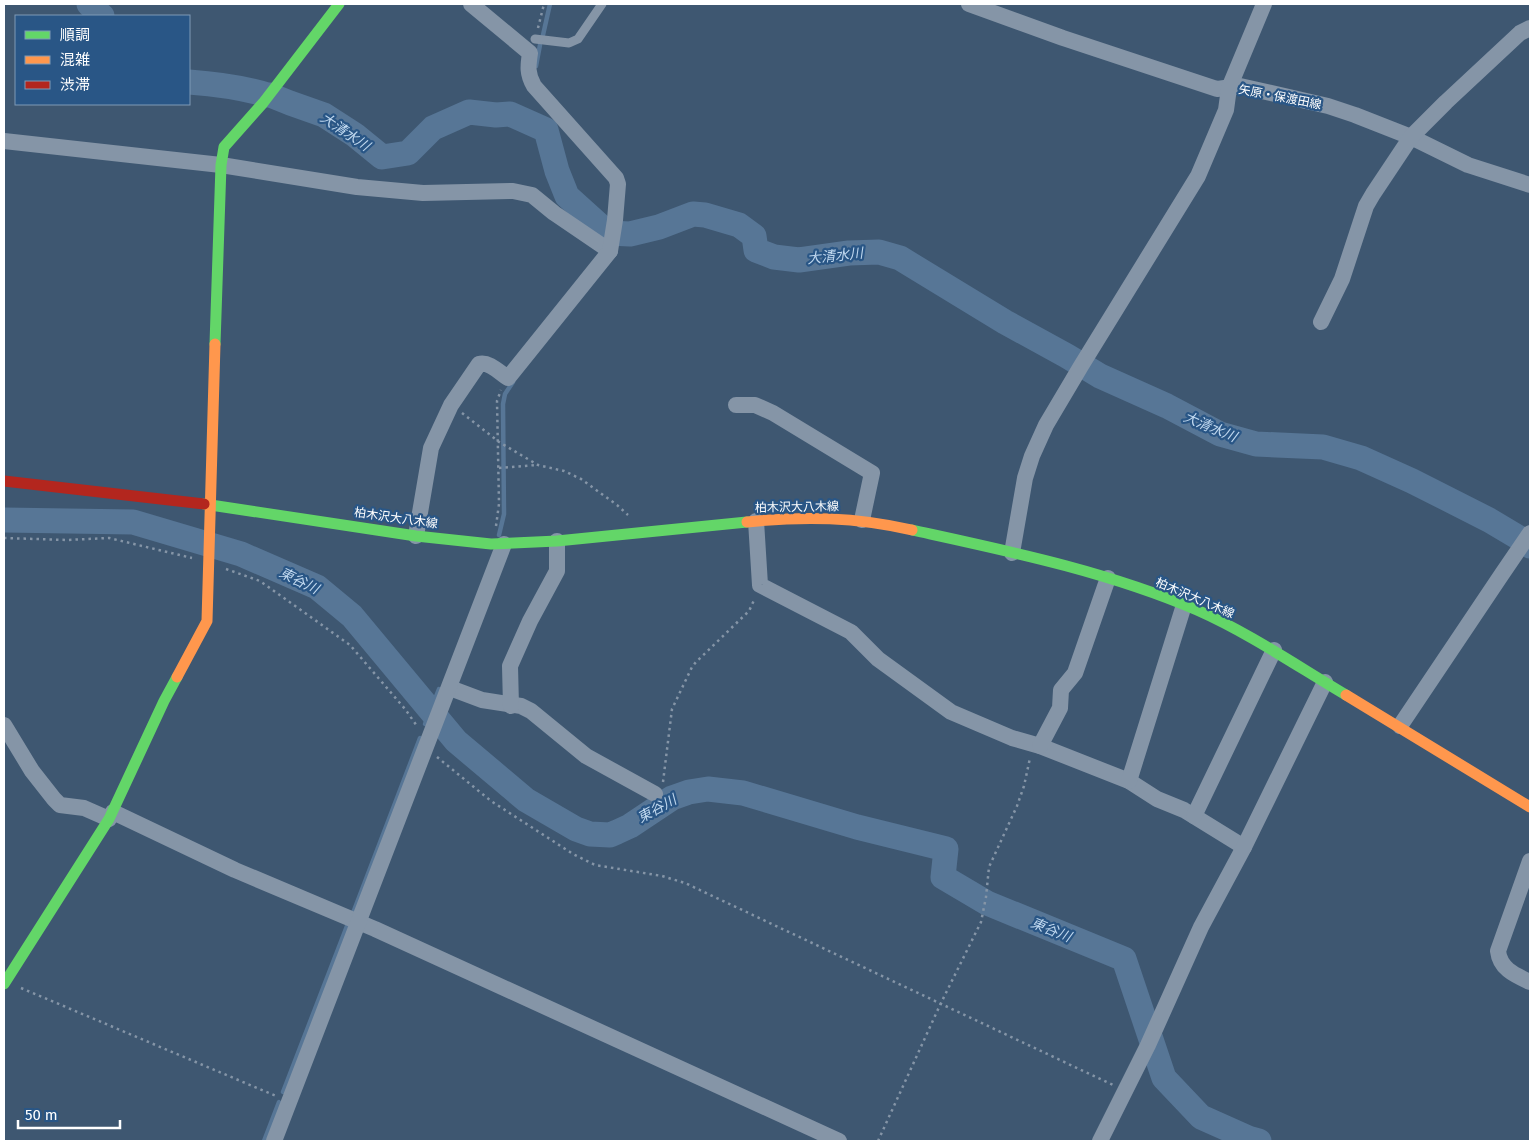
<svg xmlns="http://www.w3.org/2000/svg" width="1534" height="1145" viewBox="0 0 1534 1145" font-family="'Fira Sans','Noto Sans JP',sans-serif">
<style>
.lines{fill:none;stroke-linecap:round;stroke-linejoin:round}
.stream{stroke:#577696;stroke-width:4.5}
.river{stroke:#577696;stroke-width:25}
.path{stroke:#8595a7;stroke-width:2.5;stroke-dasharray:2.5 4;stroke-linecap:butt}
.lane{stroke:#8595a7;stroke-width:9}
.street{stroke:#8595a7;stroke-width:16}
.fast{stroke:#63d668;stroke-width:11}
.slow{stroke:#ff974d;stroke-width:11}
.jam{stroke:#b3261e;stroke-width:11}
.labels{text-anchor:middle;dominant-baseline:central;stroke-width:4.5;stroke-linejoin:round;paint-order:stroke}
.street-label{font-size:12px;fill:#fff;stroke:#295686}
.water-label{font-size:14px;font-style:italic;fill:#c0d8ef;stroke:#295686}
</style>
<rect width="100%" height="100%" fill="#3e5771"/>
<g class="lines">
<g class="stream">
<polyline points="543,35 550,4"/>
<polyline points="536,66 540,45"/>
<polyline points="499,535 504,514 503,404 505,394 513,382"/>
<polyline points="425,724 439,689"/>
<polyline points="353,913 420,738"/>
<polyline points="283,1092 347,926"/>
<polyline points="264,1141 279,1102"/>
</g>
<g class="river">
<polyline points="89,4 102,16"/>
<path d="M189 82C216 84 241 87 267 95H270L290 103 324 115 355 135 382 157 408 153 433 128 469 112 496 115 510 114 546 130 557 171 567 196 608 233 630 234 659 227 693 214 705 215 739 225 754 236 756 250 774 257 799 260 849 253 879 252 900 258 1005 322 1067 356 1100 376 1167 406 1220 434 1256 444 1323 447 1361 458 1412 481 1489 520 1521 539 1530 546"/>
<polyline points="4,520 133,522 241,554 317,587 352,616 456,741 526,800 576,829 590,834 610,835 617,832 630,826 672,798 689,792 708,789 743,793 857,827 946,849 943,877 987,903 1124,959 1164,1078 1201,1117 1248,1138 1259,1141"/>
</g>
<g class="path">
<polyline points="538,28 544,4"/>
<polyline points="462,413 499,442 538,465 564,471 581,479 617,505 628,515"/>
<polyline points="499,468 536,465"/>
<polyline points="496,526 499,504 497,401 501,390"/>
<polyline points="4,538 67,540 109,538 192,558"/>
<polyline points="226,569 260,581 350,645 405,709 417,726"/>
<polyline points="437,757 491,801 573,854 595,865 662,876 685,883 1113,1085"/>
<polyline points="663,782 672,709 692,667 696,662 749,611 755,598"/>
<polyline points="21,988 276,1096"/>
<polyline points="878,1141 940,1005 981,922 986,897 989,867 1017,806 1024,786 1030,758"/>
</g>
<polyline class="lane" points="535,39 569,43 578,39 602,4"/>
<g class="street">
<polyline points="969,4 1063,38 1217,89 1240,86 1328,106 1355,115 1411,137 1468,165 1530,185"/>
<polyline points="4,141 221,165 357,187 423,193 513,191 532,195 554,213 610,251"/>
<polyline points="1321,322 1342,279 1366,206 1373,194 1411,137 1446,102 1520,33 1530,28"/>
<polyline points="736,405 755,405 773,413 872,473 862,520"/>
<polyline points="756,521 760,585 851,632 878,659 951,712 1012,738 1040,746 1129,781 1157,799 1184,810 1244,847"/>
<path d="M416 536 431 448 451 405 479 364C489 361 500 373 508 378L610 251 615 220 618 184 616 178 534 86C527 74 528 66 530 53L471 4"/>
<polyline points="1012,553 1025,478 1032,456 1046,425 1081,366 1198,176 1226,110 1229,88 1264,4"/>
<polyline points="450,688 482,700 521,706 531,711 586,756 655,794"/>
<polyline points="511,706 510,666 530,621 557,571 557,541"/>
<polyline points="4,725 32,771 54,799 60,805 84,808 109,819"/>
<polyline points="1400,726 1502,574 1530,533"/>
<polyline points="1040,746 1060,708 1061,690 1075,673 1108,578"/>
<polyline points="1129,781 1184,605"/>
<polyline points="113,812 235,870 375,929 839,1141"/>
<polyline points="1194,816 1274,650"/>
<path d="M1530 861 1498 951C1500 969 1515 975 1530 982"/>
<polyline points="274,1141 504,544"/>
<polyline points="1100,1141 1148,1045 1201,927 1244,847 1325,682"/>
</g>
<g class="fast">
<polyline points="215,344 221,165 224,147 263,103 339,4"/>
<polyline points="204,504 416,536 491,544 557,541 747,522"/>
<path d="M912 530C1008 551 1106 571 1197 610 1249 633 1297 666 1346 695"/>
<polyline points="4,984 109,819 164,701 177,677"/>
</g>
<g class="slow">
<path d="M747 522C805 516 855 517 912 530"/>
<polyline points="177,677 207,621 215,344"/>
<polyline points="1346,695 1530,807"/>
</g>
<polyline class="jam" points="4,481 204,504"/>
</g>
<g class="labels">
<g class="street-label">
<text transform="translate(1280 97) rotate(11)">矢原・保渡田線</text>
<text transform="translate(797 507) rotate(-1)">柏木沢大八木線</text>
<text transform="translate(396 518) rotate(8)">柏木沢大八木線</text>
<text transform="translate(1195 598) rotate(23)">柏木沢大八木線</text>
</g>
<g class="water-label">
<text transform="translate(345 132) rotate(34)">大清水川</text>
<text transform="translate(835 256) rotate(-6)">大清水川</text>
<text transform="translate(1210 427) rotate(23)">大清水川</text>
<text transform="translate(299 581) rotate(26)">東谷川</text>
<text transform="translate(657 809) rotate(-29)">東谷川</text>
<text transform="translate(1051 930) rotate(22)">東谷川</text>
</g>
</g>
<rect width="1534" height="1145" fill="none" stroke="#ffffff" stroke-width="10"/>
<rect x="15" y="15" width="175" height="90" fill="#295686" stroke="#7f9ab6"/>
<rect x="25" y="31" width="25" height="8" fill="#63d668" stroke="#7f9ab6"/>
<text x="60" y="40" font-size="15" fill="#ffffff">順調</text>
<rect x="25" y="56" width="25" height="8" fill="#ff974d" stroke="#7f9ab6"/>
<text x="60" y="65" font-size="15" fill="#ffffff">混雑</text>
<rect x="25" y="81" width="25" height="8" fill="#b3261e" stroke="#7f9ab6"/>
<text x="60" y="90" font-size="15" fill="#ffffff">渋滞</text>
<path d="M18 1120v8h102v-8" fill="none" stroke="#ffffff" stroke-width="2.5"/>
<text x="25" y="1120" font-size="15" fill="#ffffff" stroke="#295686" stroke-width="4" paint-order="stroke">50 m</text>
</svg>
